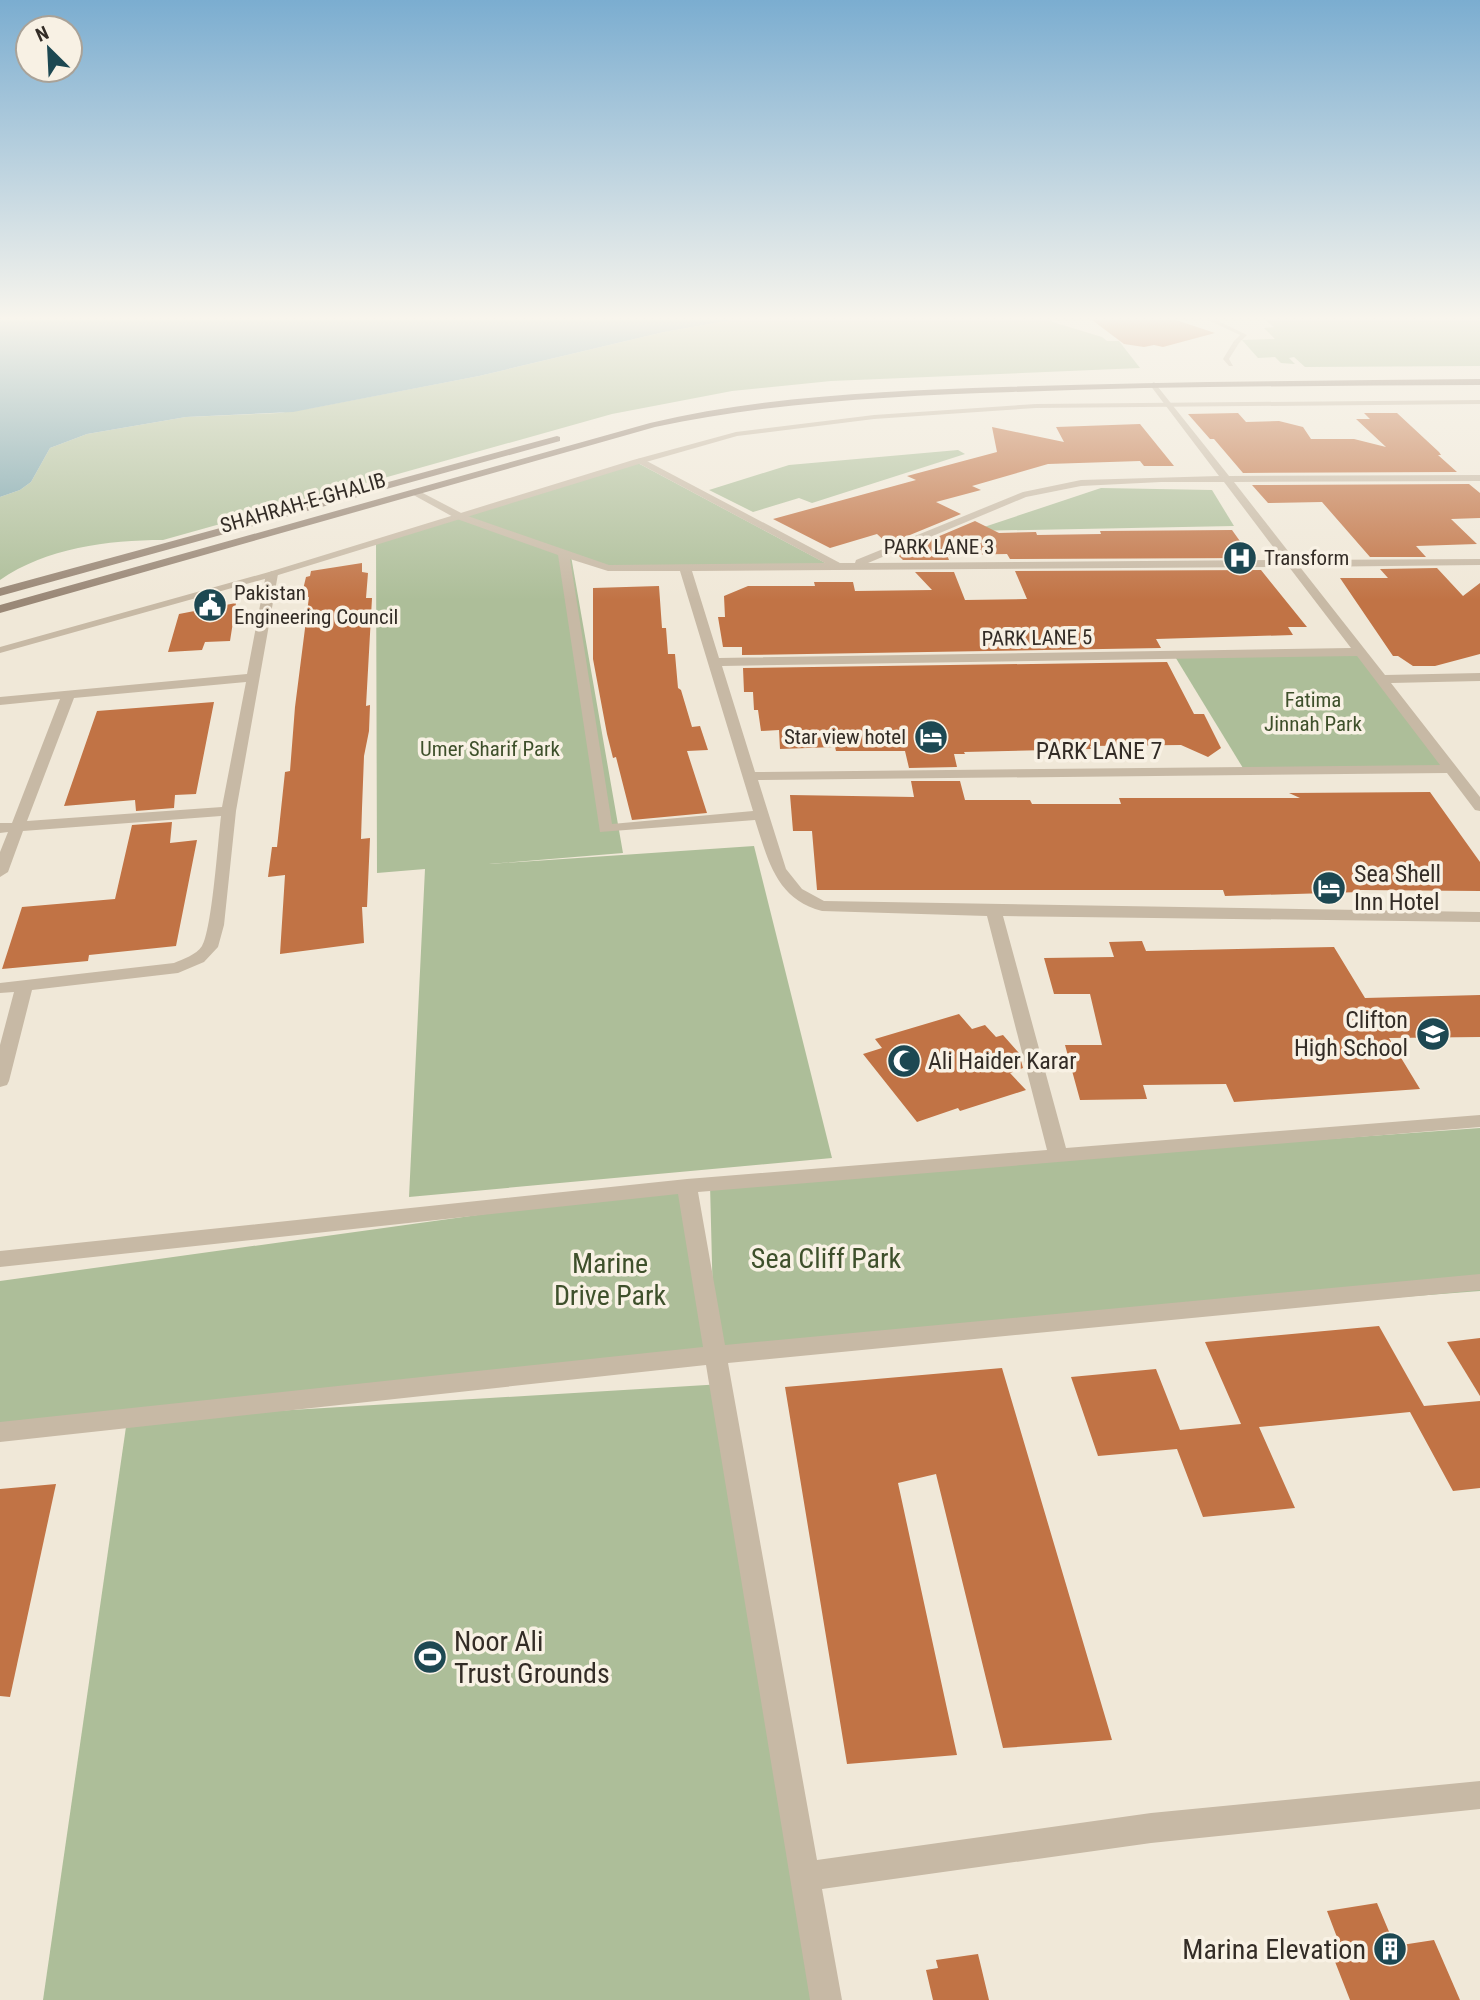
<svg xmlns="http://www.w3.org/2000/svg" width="1480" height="2000" viewBox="0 0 1480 2000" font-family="'Roboto Condensed',sans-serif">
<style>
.green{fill:#adbe99}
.water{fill:#78a3ab}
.building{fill:#c17345}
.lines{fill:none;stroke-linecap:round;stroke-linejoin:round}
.service{fill:#c7b9a5;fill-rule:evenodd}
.minor{fill:#c7b9a5;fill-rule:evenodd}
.secondary{fill:#9a8877;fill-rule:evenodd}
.labels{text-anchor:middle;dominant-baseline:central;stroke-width:7;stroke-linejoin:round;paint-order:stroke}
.far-street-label{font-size:21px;fill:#332c26;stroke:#f8f1e4}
.far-poi-label{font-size:21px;fill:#332c26;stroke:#f8f1e4;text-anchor:start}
.far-park-label{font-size:21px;fill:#3e502b;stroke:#f8f1e4}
.street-label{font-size:24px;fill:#332c26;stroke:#f8f1e4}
.poi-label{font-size:24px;fill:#332c26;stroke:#f8f1e4;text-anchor:start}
.near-park-label{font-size:28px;fill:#3e502b;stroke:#f8f1e4}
.near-poi-label{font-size:28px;fill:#332c26;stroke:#f8f1e4;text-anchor:start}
</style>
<rect width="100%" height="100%" fill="#f0e8d8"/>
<g class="green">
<path d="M732 320H1046L1102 337 1107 341H1119L1140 368 831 381 732 391 612 414 163 540C108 540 46 548 0 580V497L20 490 31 482 50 448 87 434 186 417 279 413 312 408 479 376 664 332Z"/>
<polygon points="1265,320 1480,320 1480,366 1305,367 1294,357 1289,358 1295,364 1281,363 1275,357 1258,358 1242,340 1275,339 1264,328 1274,327"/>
<polygon points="958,450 965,454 812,503 799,498 753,512 709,490 789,465"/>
<polygon points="636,462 833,567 608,568 571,556 623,853 489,864 754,846 832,1158 409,1197 425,869 377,873 376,543"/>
<polygon points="1101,488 1212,490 1234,526 972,531"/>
<polygon points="1361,652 1451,769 1246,773 1174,655"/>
<polygon points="1480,1128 1480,1291 714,1350 0,1431 0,1281 687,1186 714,1342 710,1184"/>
<polygon points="723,1384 825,2000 43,2000 127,1420"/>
</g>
<polygon class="water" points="0,320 732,320 664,332 479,376 293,412 186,417 87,434 50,448 31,482 20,490 0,497"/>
<g class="building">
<polygon points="1092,320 1176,320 1215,333 1163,347 1154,345 1144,347 1124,344"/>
<polygon points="1238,413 1246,422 1279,421 1303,427 1311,439 1354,439 1386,447 1356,419 1370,419 1364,413 1397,413 1439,452 1441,455 1438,455 1457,472 1243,473 1214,439 1210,439 1188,414"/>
<polygon points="1140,424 1174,466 1144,466 1140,461 1048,464 972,486 981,490 936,502 961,514 888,544 877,534 830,548 773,519 916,480 907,476 997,452 992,427 1064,442 1056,427"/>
<polygon points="1469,484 1480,493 1480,518 1451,519 1477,544 1416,546 1426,557 1370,557 1322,502 1268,503 1252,485"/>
<polygon points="975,521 999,533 1036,532 1037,535 1101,534 1100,531 1232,530 1252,558 1010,559 1007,554 947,555 949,560 903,560 897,554"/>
<polygon points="362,563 362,572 368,573 366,598 372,598 366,706 370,705 369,731 364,756 362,808 361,839 370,838 367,907 362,907 364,943 280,954 285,875 268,877 272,847 277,847 285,772 290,771 295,707 309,597 301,598 306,577 310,576 311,571"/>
<polygon points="1437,568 1463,596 1480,583 1480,654 1435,666 1413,666 1398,656 1393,656 1340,578 1388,578 1380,569"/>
<polygon points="1261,570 1307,627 1288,627 1293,635 1156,639 1161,648 742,655 742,647 723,647 718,617 725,617 724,596 748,586 815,586 814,582 853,582 855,591 932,590 915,572 954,572 965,600 1027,599 1015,571"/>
<polygon points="659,586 662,628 666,628 668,654 675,654 678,688 681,690 692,727 700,726 708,750 687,751 707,813 632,820 616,757 613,758 607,734 593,659 593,588"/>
<polygon points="236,603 230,641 205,642 202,650 168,652 179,614"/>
<polygon points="1167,662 1194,714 1204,714 1221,748 1208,757 1181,745 1090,746 1091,749 964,752 965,754 954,754 957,767 909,768 905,751 836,751 835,747 780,749 779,730 761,731 758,710 754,710 753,692 744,692 743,668"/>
<polygon points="214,702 196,794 175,795 174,808 136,811 135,800 64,806 97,711"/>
<polygon points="911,781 960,781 965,800 1030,800 1032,804 1121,804 1119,798 1300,798 1289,793 1430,792 1480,862 1480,891 1360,890 1361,892 1225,896 1223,890 817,890 812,831 793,831 790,795 914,797"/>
<polygon points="172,822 170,843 197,840 176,946 89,955 88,961 2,969 22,907 115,899 132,825"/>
<polygon points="1142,941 1146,951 1334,947 1365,998 1480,995 1480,1037 1389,1038 1420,1089 1234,1102 1226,1084 1143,1085 1147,1099 1080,1100 1065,1045 1102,1045 1090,994 1054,994 1044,958 1114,957 1109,942"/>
<polygon points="959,1014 972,1029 985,1025 996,1037 1003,1035 1019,1053 1023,1068 1010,1073 1026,1090 960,1111 958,1108 917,1122 863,1054 882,1048 875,1039"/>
<polygon points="1379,1326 1424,1406 1480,1401 1480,1488 1453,1491 1410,1412 1259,1427 1295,1508 1203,1517 1177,1449 1098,1456 1071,1377 1156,1369 1180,1430 1241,1424 1205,1342"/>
<polygon points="1480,1338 1480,1396 1447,1342"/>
<polygon points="1002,1368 1112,1740 1003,1748 936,1474 898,1483 957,1755 847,1764 785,1387"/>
<polygon points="56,1484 10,1697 0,1696 0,1489"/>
<polygon points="1377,1903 1395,1946 1434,1940 1460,2000 1350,2000 1332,1954 1343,1953 1327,1911"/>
<polygon points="978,1954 989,2000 933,2000 926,1970 938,1968 936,1960"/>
</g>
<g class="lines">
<g class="service">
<polygon points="1208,320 1216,320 1247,335 1239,343 1229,359 1233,366 1229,366 1223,359 1234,341 1240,335"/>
<polygon points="1480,400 1480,404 1036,408 874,419 737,436 639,464 275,576 0,653 0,647 269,572 633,460 736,432 874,415 1036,404"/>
</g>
<g class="minor">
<path d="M1154 382 1229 476 1480 475V481L1234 482 1295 560 1480 559V565L1300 567 1385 675 1480 673V681L1391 683 1480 797V811L1475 810 1447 773 758 780 786 869 802 889 824 901 1480 912V922L1003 916 1066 1148 1480 1115V1127L698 1192 725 1345 1480 1274V1290L728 1363 817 1860 1151 1813 1480 1781V1809L1151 1843 822 1889 842 2000H810L706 1365 0 1442V1422L703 1347 678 1194 0 1267V1251L687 1179 1047 1150 987 916 822 911C776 899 768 860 755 820L600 832 558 555 457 519 408 492 417 490 465 515 609 565 825 563 638 463V459L641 458 840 563H855L856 560 1023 492 1081 480 1219 476 1150 385ZM1161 482H1224L1283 560 868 563 1026 497 1081 486ZM570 559 608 571H680L753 811 612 824ZM1289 567 1351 648 719 658 692 571ZM1357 656 1440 765 755 772 722 666Z"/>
<path d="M272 571 278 574 236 811 224 925 218 947 204 962 178 973 32 990 9 1081 7 1085 0 1087V1045L14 992 0 993V983L174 963C183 959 196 955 202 946 212 930 218 840 221 816L23 831 8 872 0 877V852L8 832 0 833V823H12L60 699 0 705V697L247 674 266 574ZM246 682 222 807 27 821 74 698Z"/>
</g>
<g class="secondary">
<path d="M1480 379V385C1324 386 1169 386 1013 392 892 396 773 402 655 427L0 613V605L650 423C765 396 884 391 1003 387 1162 381 1321 381 1480 379Z"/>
<polygon points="557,436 560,437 560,441 0,596 0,588"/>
</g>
</g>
<linearGradient id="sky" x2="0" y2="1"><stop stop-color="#7badd0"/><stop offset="0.53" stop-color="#f8f5ed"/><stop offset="1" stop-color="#f8f5ed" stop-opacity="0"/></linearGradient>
<rect width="1480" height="600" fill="url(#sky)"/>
<defs>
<g id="hospital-disc" transform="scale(1.75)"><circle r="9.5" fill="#1d4852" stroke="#f8f1e4"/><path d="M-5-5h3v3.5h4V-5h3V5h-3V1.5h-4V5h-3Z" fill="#fff"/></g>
<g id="civic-disc" transform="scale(1.75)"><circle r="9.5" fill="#1d4852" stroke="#f8f1e4"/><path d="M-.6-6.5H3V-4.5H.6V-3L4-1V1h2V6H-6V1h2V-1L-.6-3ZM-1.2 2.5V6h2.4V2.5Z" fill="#fff"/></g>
<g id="hotel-disc" transform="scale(1.75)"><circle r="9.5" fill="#1d4852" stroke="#f8f1e4"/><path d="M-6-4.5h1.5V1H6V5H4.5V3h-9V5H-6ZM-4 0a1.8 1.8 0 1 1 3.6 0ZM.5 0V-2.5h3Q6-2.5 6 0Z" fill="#fff"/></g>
<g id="school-disc" transform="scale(1.75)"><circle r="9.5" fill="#1d4852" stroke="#f8f1e4"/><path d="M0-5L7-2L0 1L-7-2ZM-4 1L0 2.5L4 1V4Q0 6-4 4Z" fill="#fff"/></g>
<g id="mosque-disc" transform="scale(1.75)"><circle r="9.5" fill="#1d4852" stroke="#f8f1e4"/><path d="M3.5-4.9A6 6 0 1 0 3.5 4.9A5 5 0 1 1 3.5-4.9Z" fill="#fff"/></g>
<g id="stadium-disc" transform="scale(1.75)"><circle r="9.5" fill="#1d4852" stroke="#f8f1e4"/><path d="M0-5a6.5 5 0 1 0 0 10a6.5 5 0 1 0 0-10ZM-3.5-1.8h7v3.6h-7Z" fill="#fff"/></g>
<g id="building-disc" transform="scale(1.75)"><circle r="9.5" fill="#1d4852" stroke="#f8f1e4"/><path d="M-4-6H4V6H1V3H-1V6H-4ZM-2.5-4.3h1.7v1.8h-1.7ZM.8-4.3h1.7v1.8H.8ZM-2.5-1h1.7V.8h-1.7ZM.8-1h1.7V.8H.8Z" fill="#fff"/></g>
</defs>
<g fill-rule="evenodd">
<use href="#hospital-disc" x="1240" y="558"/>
<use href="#civic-disc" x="210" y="605"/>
<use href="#hotel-disc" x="931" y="737"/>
<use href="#hotel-disc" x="1329" y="888"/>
<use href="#school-disc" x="1433" y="1034"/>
<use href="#mosque-disc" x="904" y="1061"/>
<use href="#stadium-disc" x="430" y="1657"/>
<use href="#building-disc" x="1390" y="1949"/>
</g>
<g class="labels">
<g class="far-street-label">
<text transform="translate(303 503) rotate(-16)">SHAHRAH-E-GHALIB</text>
<text x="939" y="547">PARK LANE 3</text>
<text transform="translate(1037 638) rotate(-1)">PARK LANE 5</text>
</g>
<g class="far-poi-label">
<text x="1264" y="558">Transform</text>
<text x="234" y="593">Pakistan<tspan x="234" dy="24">Engineering Council</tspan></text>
<text x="906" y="737" text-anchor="end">Star view hotel</text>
</g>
<g class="far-park-label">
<text x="1313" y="700">Fatima<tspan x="1313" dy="24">Jinnah Park</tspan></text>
<text x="490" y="749">Umer Sharif Park</text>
</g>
<g class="street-label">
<text x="1099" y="751">PARK LANE 7</text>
</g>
<g class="poi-label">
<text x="1354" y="874">Sea Shell<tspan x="1354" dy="28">Inn Hotel</tspan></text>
<text x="1408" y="1020" text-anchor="end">Clifton<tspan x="1408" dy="28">High School</tspan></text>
<text x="928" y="1061">Ali Haider Karar</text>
</g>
<g class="near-park-label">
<text x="826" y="1258">Sea Cliff Park</text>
<text x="610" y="1263">Marine<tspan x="610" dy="32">Drive Park</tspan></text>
</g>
<g class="near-poi-label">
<text x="454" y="1641">Noor Ali<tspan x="454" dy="32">Trust Grounds</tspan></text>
<text x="1366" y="1949" text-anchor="end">Marina Elevation</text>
</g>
</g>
<g transform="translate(49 49) rotate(336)"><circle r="33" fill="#f8f1e4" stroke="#a9a298" stroke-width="2"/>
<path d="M0-5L12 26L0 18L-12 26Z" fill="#1d4852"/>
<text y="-10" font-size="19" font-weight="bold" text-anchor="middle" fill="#332c26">N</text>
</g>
</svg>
